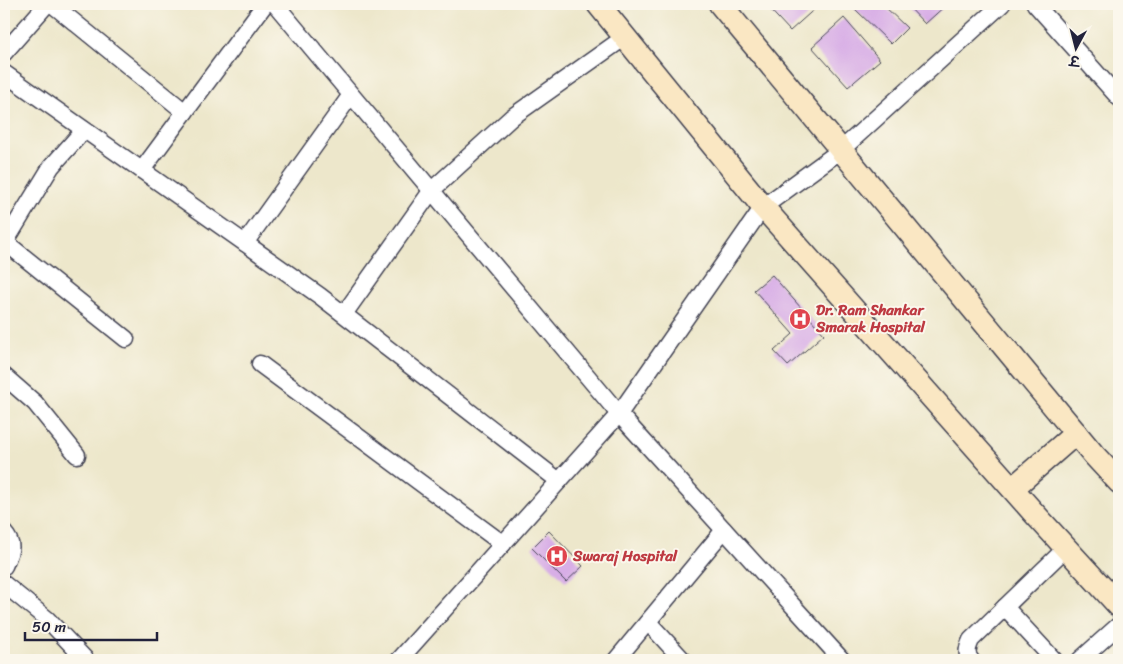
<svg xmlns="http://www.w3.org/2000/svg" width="1123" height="664" viewBox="0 0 1123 664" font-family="Sriracha,'Playpen Sans Deva',sans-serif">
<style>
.building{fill:#d8aee6}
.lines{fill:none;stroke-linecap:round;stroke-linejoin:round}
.street-casing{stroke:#404051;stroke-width:19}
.secondary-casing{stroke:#404051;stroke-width:25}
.street{stroke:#fff;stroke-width:16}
.secondary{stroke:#fae7c3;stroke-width:22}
.labels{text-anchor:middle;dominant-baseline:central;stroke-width:4;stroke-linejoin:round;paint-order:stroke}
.health-label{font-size:15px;font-weight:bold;fill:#be3a42;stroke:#fbf7ec;text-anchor:start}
</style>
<rect width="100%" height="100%" fill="#fbf7ec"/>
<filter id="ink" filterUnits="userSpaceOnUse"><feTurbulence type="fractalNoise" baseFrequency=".02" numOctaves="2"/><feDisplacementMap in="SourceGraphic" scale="10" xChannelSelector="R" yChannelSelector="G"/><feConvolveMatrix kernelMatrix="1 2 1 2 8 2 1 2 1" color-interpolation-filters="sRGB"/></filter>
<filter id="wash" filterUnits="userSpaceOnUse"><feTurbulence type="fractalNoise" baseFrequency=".0096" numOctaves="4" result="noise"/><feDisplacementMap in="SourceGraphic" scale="20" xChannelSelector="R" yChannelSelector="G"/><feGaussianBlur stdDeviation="1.12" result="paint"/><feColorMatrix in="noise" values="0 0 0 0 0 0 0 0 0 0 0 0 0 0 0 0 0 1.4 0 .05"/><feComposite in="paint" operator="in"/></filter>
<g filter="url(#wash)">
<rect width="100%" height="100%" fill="#ede7cb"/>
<g id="blocks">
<g class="building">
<polygon points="765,4 820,4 790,31"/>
<polygon points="857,4 882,4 907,28 891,44 853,7"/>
<polygon points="906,4 947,4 925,24"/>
<polygon points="844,18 880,60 848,87 812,47"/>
<polygon points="772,275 824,334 788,366 774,351 793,334 754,290"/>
<polygon points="549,531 583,566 566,582 532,548"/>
</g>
</g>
</g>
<g filter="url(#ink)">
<use href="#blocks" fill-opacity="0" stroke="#404051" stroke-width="1"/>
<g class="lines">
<g class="street-casing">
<g id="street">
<polyline points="52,4 185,112"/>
<polyline points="275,4 619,414 842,660"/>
<polyline points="1035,4 1119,98"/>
<polyline points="4,53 47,4"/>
<polyline points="4,73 320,296 559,481"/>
<polyline points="142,170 265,4"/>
<polyline points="5,242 126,339"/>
<polyline points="245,243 351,95"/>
<polyline points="4,244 51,167 84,130"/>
<polyline points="344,314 432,190 512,117 625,37"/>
<polyline points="260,364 503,544"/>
<polyline points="4,376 35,403 77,455"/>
<path d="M4 533C15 545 10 552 4 566"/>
<polyline points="4,584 47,619 86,660"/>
<polyline points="1005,607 1054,660"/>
<polyline points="648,622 683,660"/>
<polyline points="399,660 619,414 763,207 841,150 1002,4"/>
<polyline points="616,660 724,530"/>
<path d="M971 660C965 654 968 647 971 640L1066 548"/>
<polyline points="1080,660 1119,625"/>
</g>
</g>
<g class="secondary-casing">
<g id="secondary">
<polyline points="598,4 763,207 1033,512 1119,606"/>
<polyline points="720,4 1094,455 1119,482"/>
<polyline points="1013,488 1076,433"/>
</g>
</g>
<use href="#street" class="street"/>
<use href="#secondary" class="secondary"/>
</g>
</g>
<defs>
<g id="hospital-disc" transform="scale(1.125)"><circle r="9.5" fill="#e0444e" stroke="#fbf7ec"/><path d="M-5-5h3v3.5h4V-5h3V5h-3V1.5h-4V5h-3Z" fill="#fff"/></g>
</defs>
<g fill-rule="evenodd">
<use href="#hospital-disc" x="800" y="319"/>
<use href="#hospital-disc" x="557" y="556"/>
</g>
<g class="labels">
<g class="health-label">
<text x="816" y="310">Dr. Ram Shankar<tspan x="816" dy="17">Smarak Hospital</tspan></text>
<text x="573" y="556">Swaraj Hospital</text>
</g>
</g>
<rect width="1123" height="664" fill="none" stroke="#fbf7ec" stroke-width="20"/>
<g transform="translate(1076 48) rotate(187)" stroke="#fbf7ec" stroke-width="4" paint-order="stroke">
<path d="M0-4L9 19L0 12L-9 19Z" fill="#22223b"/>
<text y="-8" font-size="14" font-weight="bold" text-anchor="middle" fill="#22223b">उ</text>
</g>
<path d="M25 632v8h132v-8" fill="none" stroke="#22223b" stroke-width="2.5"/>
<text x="32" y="632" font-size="15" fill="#22223b" stroke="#fbf7ec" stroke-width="4" paint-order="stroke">50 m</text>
</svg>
